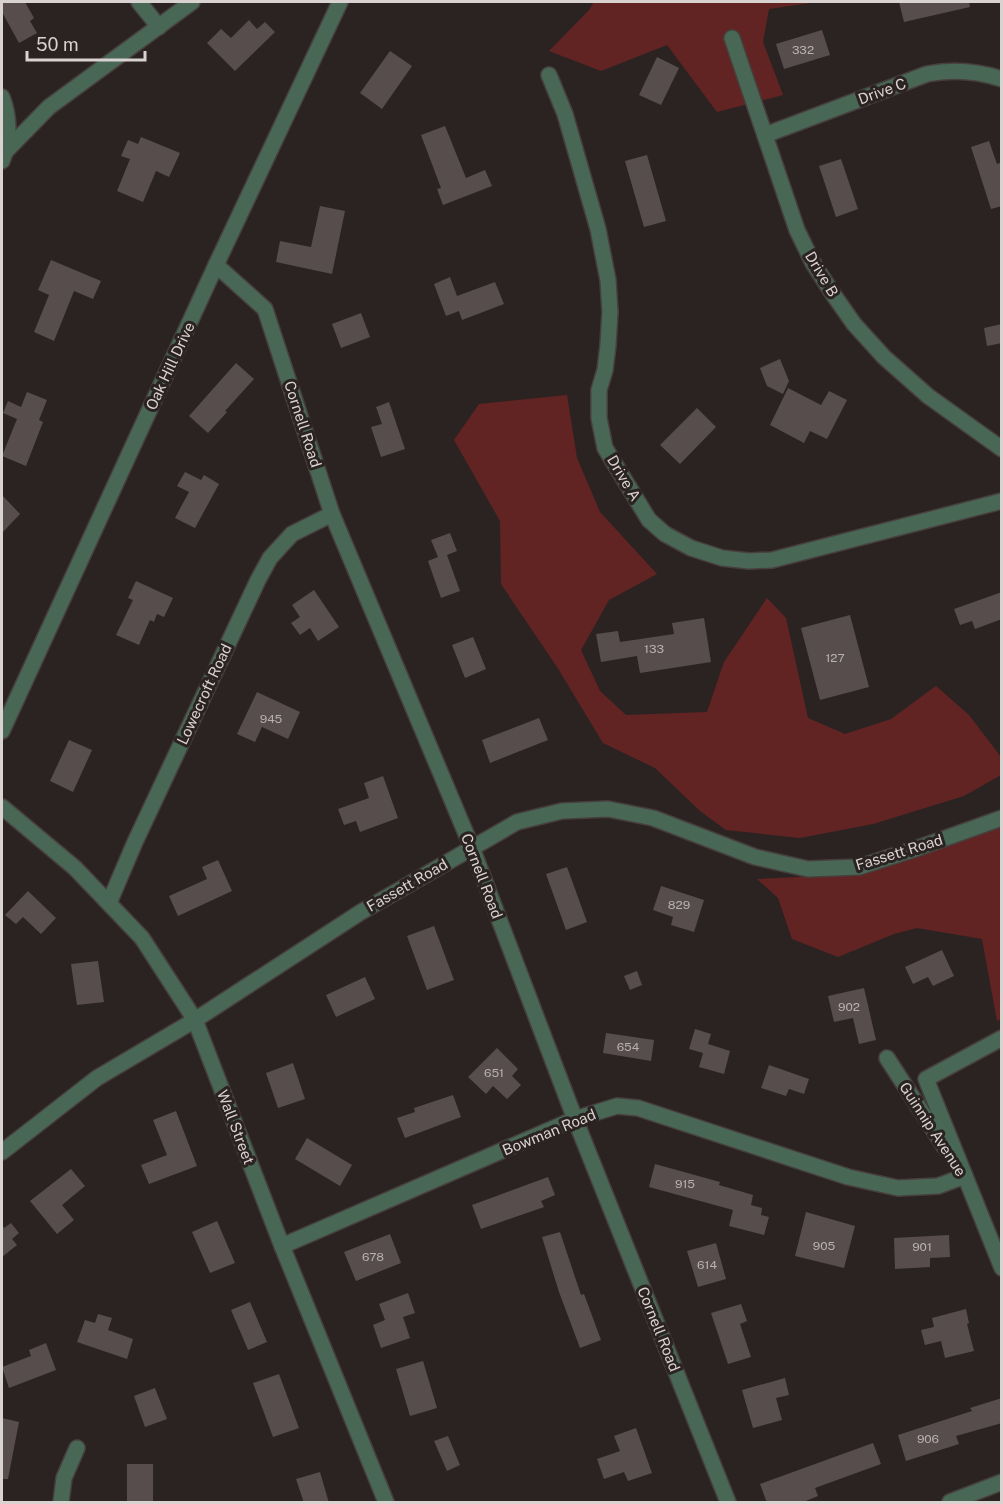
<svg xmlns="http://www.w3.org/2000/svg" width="1003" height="1504" viewBox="0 0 1003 1504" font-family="'Public Sans',sans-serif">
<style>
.green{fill:#622423}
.building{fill:#574d4c}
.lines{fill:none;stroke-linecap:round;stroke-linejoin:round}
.minor-casing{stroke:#473f3e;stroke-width:18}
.minor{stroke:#496755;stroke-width:15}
.labels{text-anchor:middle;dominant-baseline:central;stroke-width:6;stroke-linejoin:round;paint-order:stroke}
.number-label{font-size:12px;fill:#b8b1b0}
.street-label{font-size:15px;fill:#d8d2d1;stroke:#2b2322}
</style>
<rect width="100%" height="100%" fill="#2b2322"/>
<g class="green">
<polygon points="594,2 817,2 769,9 763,42 783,95 717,112 667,45 601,71 549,51 589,10"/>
<polygon points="567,395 577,458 600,512 657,574 609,600 581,650 600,691 626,715 707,712 724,662 767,598 786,618 808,718 845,734 891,719 936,686 969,715 1001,757 1001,775 964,796 873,824 800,838 726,830 700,811 655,768 603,743 557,667 501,584 500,521 454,440 479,404"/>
<polygon points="1001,823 1001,1019 997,1021 982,939 917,928 894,934 838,957 792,939 778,898 757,879 862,874"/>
</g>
<g class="building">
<polygon points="2,2 25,2 34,18 30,21 37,33 19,43 2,12"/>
<polygon points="899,2 969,2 970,7 904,22"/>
<polygon points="249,20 257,29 265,22 275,32 235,71 207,43 221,29 231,38"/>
<polygon points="822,30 830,55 784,69 776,44"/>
<polygon points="390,51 412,66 382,109 360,93"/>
<polygon points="657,57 679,68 661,105 639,95"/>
<polygon points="445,126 466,178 485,170 492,186 443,205 437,189 441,188 421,135"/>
<polygon points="141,137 180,153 169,177 156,171 143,202 117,191 130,159 121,156 128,140 138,144"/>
<polygon points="989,141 997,164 1002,162 1002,206 991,209 971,147"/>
<polygon points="647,155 666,221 644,227 625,161"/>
<polygon points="841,159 858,209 836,217 819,166"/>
<polygon points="320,206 345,211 332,274 276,262 280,241 311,247"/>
<polygon points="51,260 101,281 93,299 74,291 54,341 34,332 49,295 38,290"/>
<polygon points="450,277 457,296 495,282 504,304 462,320 459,311 446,316 434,284"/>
<polygon points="361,313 370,337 341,348 332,324"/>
<polygon points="1002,324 1002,343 987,346 984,328"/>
<polygon points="780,359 789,381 783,394 767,386 760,368"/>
<polygon points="236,363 254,379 225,411 227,412 208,433 189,416"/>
<polygon points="788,388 821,405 829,391 847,400 827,439 810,431 804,443 770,425"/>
<polygon points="27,392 47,400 39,420 43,422 26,466 2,456 17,419 3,413 8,401 21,407"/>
<polygon points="389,402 405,449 381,457 371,427 382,424 376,407"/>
<polygon points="697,408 716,427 680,464 660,445"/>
<polygon points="185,472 201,480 204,475 219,484 195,528 175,518 189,492 177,486"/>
<polygon points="2,495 20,514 2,533"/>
<polygon points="450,533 457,551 447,555 460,591 441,598 428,561 438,557 431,540"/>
<polygon points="136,581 173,598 164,617 157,614 154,622 150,620 139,645 116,635 133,600 128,598"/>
<polygon points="314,590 339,627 318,641 310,628 300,635 291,623 300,617 292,605"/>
<polygon points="1002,592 1002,619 975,629 972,621 960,625 954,609"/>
<polygon points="850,615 869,687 820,700 801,628"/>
<polygon points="704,618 711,662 640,673 637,656 601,662 596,634 618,631 620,642 674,634 672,623"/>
<polygon points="473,637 486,669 465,678 452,645"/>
<polygon points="257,692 300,712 288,739 262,727 255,742 237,734"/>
<polygon points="539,718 548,740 490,763 482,740"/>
<polygon points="69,740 92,750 73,792 50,781"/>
<polygon points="383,776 398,818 360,832 356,821 344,825 338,809 369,798 364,783"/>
<polygon points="218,860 232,891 178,916 169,896 207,879 202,867"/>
<polygon points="567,867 587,922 566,930 546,874"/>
<polygon points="661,886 704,900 694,932 671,925 673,917 653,910"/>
<polygon points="28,891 56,918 41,934 23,917 16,924 5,915"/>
<polygon points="434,926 454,980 427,990 407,936"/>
<polygon points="942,950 954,976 933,986 928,977 913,984 905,967"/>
<polygon points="98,961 104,1002 77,1005 71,964"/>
<polygon points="637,971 642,985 630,990 624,976"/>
<polygon points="365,977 375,999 336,1017 326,995"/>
<polygon points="864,988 876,1040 859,1044 853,1018 834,1022 828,996"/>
<polygon points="695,1029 711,1034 708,1044 730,1051 724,1074 699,1067 703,1053 689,1049"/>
<polygon points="606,1033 654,1040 651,1061 603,1053"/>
<polygon points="497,1048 518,1069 512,1076 521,1085 507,1099 493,1086 486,1094 468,1077"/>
<polygon points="293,1063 305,1099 278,1108 266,1073"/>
<polygon points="769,1065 809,1079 804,1094 789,1089 786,1096 761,1088"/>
<polygon points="453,1095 461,1117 405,1138 397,1118 415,1112 414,1108"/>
<polygon points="176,1111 197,1166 149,1184 141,1165 167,1155 153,1120"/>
<polygon points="307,1138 352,1165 340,1186 295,1159"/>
<polygon points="655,1164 720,1182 719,1185 753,1195 751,1205 762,1208 761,1215 769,1217 764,1235 729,1226 733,1210 649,1187"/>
<polygon points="71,1169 85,1186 62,1205 74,1220 57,1234 30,1201"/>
<polygon points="548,1177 555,1195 541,1201 544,1207 481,1229 472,1205"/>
<polygon points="806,1212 855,1226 844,1268 795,1256"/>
<polygon points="217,1221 235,1263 210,1273 192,1232"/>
<polygon points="11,1223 19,1233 12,1239 17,1245 2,1257 2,1225 4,1228"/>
<polygon points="560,1232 581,1295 584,1294 601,1340 580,1348 559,1292 542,1237"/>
<polygon points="390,1234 401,1263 356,1281 344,1252"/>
<polygon points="949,1235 950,1257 930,1258 930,1267 895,1269 894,1238"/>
<polygon points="716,1243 726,1279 698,1287 687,1251"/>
<polygon points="408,1293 415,1313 403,1317 410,1338 381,1348 373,1325 385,1320 379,1304"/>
<polygon points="250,1302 267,1342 248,1350 231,1310"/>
<polygon points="741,1304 747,1321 740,1324 751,1357 728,1364 711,1313"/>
<polygon points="966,1309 969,1323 967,1324 974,1351 945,1358 941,1341 925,1345 921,1330 934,1327 932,1318"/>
<polygon points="98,1314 112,1318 108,1330 133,1339 127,1359 77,1342 85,1320 95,1323"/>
<polygon points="46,1343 56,1370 9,1388 2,1367 31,1356 29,1350"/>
<polygon points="423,1361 437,1408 410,1416 396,1369"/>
<polygon points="279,1374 299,1428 273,1437 253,1383"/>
<polygon points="785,1378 789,1395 776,1398 782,1420 753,1428 742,1390"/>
<polygon points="155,1388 167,1419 145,1427 134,1396"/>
<polygon points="1002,1398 1002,1423 956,1436 959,1444 906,1461 898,1435 972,1411 970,1408"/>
<polygon points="2,1418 19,1422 8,1479 2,1479"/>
<polygon points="636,1428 652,1473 628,1481 624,1472 604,1479 597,1459 620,1451 614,1436"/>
<polygon points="448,1436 460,1465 447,1471 434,1441"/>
<polygon points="873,1443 881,1464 815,1488 818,1496 801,1503 767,1503 760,1484"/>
<rect x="127" y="1464" width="26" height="39"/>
<polygon points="320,1472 329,1503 304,1503 296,1479"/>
</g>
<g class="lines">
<g class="minor-casing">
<g id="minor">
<polyline points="139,2 159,27"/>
<polyline points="732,38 797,230 813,263 833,294 854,324 884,357 928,396 1002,449"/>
<polyline points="549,75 565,114 598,229 608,280 610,312 608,345 605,370 599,390 599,418 605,448 649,520 665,534 691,548 722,558 749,561 772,560 1002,501"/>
<path d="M2 97C10 117 10 142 2 161"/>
<path d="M765 135 927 74C952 69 977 71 1002 79"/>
<polyline points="6,151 49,107 192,2"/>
<polyline points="216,265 265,309 332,514 472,848 575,1119 728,1502"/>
<polyline points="2,731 216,265 340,2"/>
<polyline points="2,807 75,868 142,938 195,1020 282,1246 386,1502"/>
<polyline points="109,903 135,842 258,580 270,558 292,534 332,514"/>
<polyline points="887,1058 946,1149"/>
<polyline points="2,1152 97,1078 195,1020 361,912 517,822 562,811 608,809 653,818 755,857 808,869 859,867 918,848 1002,818"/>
<polyline points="960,1169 965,1176 1002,1268"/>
<polyline points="282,1246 575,1119 617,1106 638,1108 848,1177 898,1188 938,1186 965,1176 926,1079 1002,1038"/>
<polyline points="61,1502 64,1478 77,1448"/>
<polyline points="950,1502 1002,1482"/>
</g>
</g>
<use href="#minor" class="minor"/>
</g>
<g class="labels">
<g class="number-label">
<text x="803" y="50">332</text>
<text x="654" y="649">133</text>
<text x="835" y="658">127</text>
<text x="271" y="719">945</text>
<text x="679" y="905">829</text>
<text x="849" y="1007">902</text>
<text x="628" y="1047">654</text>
<text x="494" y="1073">651</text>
<text x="685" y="1184">915</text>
<text x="824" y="1246">905</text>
<text x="922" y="1247">901</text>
<text x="373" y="1257">678</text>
<text x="707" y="1265">614</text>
<text x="928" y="1439">906</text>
</g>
<g class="street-label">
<text transform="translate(882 91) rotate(-20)">Drive C</text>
<text transform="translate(822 274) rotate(59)">Drive B</text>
<text transform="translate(170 366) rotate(-65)">Oak Hill Drive</text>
<text transform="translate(303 424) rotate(72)">Cornell Road</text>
<text transform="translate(624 478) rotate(59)">Drive A</text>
<text transform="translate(204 694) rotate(-65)">Lowecroft Road</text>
<text transform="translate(899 852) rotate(-17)">Fassett Road</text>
<text transform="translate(482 876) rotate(69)">Cornell Road</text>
<text transform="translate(407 885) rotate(-30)">Fassett Road</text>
<text transform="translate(236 1127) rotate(69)">Wall Street</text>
<text transform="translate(933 1129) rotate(57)">Guinnip Avenue</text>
<text transform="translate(549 1132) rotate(-22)">Bowman Road</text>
<text transform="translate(659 1329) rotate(68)">Cornell Road</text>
</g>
</g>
<rect width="1003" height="1504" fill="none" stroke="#d8d2d1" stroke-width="6"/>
<path d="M27 51v9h118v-9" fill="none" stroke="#d8d2d1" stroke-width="3"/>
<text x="36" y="51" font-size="18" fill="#d8d2d1" stroke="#2b2322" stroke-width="4.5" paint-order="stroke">50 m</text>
</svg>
